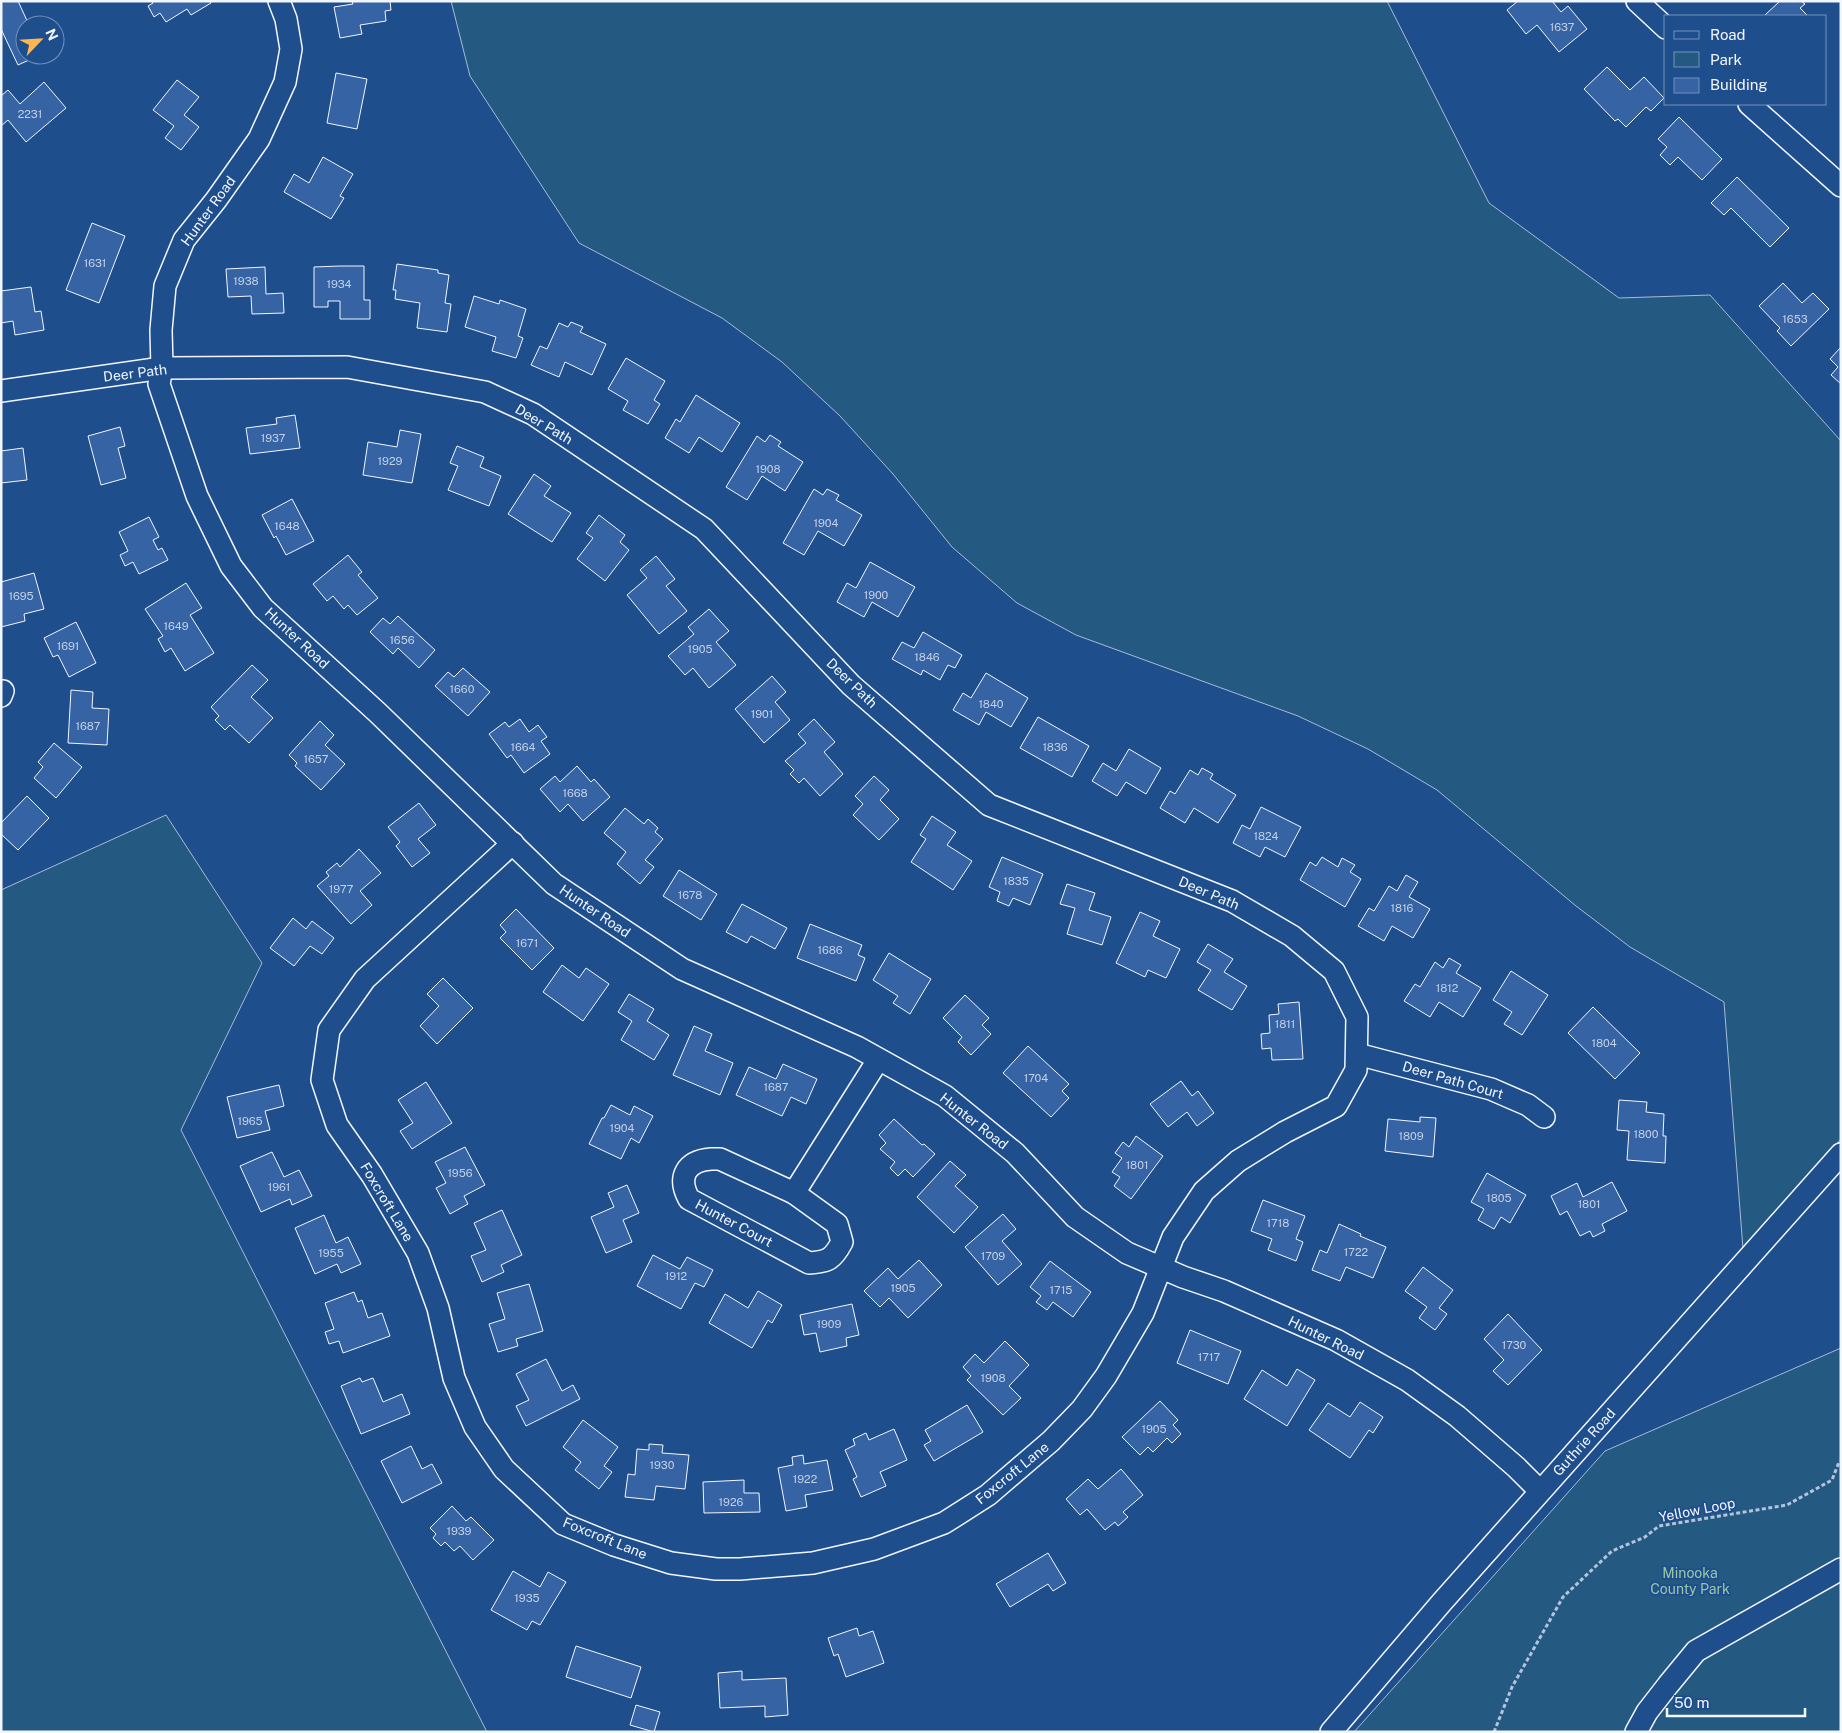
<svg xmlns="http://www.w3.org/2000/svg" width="1842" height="1733" viewBox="0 0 1842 1733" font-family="'Public Sans',sans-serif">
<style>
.green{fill:#245a82;stroke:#a8bbd7}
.building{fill:#3563a3;stroke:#f2f6ff}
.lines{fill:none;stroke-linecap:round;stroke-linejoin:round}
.minor-casing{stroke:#f2f6ff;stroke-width:24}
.path{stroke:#b3c4dc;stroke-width:3;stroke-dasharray:4 2.5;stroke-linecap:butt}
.minor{stroke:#1f4e8c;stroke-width:21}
.labels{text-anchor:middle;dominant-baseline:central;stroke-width:4;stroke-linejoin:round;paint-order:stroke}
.number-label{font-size:11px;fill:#c3d1e8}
.street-label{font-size:14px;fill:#f2f6ff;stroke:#1f4e8c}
.park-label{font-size:14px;fill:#97c8a6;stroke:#1f4e8c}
</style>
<rect width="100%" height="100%" fill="#1f4e8c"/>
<g class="green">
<polygon points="451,1 1387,1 1489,203 1619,298 1710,295 1841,441 1841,1139 1743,1249 1724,1002 1630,947 1576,906 1437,790 1368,749 1298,716 1076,635 1017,603 952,547 893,474 840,416 782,362 722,318 579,243 470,76"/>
<polygon points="166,815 262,963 181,1130 487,1732 1,1732 1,890"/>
<polygon points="1841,1348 1841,1732 1354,1732 1605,1451"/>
</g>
<g class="building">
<polygon points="1,1 18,1 29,25 25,25 25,55 40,55 18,65 1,29"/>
<polygon points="152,1 210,1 211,3 191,15 187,9 166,22 160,13 154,17 148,6 153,3"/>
<polygon points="352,1 390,1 391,10 385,11 386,21 360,25 362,34 340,38 334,7 353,4"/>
<polygon points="1518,1 1552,1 1561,12 1568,6 1587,29 1559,52 1537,25 1526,34 1507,10"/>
<polygon points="1780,1 1801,1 1805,4 1800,8 1808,16 1766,16 1765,15"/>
<polygon points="1607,67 1630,90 1644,77 1664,98 1651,111 1646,107 1626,127 1618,119 1615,121 1584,89"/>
<polygon points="336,73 367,79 357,129 327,123"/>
<polygon points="177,80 199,97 184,115 199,127 181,150 165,138 174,126 153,110"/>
<polygon points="44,82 66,108 26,142 8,120 1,126 1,96 8,90 20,104"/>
<polygon points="1679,117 1722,159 1702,180 1678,157 1670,165 1660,155 1667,147 1658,139"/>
<polygon points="323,157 353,174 340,196 344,198 331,219 284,192 294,174 309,183"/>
<polygon points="1737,177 1789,228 1770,247 1731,208 1724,215 1711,203"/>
<polygon points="92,223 125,236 99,303 66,290"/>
<polygon points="397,264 438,270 438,273 449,275 445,303 451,304 447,332 417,328 420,303 395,299 396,290 393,290"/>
<polygon points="340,266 364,266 364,300 370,300 370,319 340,319 340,301 328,301 328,307 314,307 314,267"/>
<polygon points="265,267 266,294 283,293 284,313 252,314 251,296 228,297 226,269"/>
<polygon points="1783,283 1802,303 1813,293 1829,309 1791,346 1777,331 1780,328 1759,306"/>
<polygon points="31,287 35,312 41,311 44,330 15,335 13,321 1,323 1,291"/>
<polygon points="474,296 499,304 500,300 526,309 518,336 523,338 516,358 492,351 496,337 465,327"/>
<polygon points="571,322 583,327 580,332 606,344 592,375 565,362 559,377 531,365 540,346 547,349 559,323 568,327"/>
<polygon points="1841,347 1841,384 1831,375 1838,367 1830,359"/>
<polygon points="626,358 665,381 654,400 660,404 648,424 623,410 628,401 608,389"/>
<polygon points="696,395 740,423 722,452 699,437 689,453 665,438 676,419 680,422"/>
<polygon points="295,415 300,448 250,454 246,428 277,424 276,418"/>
<polygon points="120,427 125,446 118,448 126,478 101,485 88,436"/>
<polygon points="400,430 421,434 412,483 363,475 368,442 397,447"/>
<polygon points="770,435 781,442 778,446 803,462 785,491 762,476 747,500 726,487 757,436 765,442"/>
<polygon points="457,446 484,457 480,467 501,476 489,506 448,490 458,466 450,463"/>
<polygon points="23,448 27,480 1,483 1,451"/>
<polygon points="534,474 551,486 544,496 571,513 552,542 508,514"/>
<polygon points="814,489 823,495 827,489 839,495 836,500 862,515 844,546 818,531 804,555 783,543"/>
<polygon points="292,499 314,541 286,555 276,536 274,538 262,515"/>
<polygon points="599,515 625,535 620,542 629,550 605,581 577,559 593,538 586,533"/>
<polygon points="149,517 159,537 153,540 158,550 162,548 168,560 139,574 133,562 125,566 120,555 128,551 119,532"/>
<polygon points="348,555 362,572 358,575 378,598 357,615 348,605 344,609 333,596 327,601 313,584"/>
<polygon points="656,556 675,579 666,586 687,611 659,634 627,595 647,578 640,570"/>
<polygon points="870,562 915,587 898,617 872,602 864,617 837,602 847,583 856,588"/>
<polygon points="34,573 44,609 24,614 25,621 1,627 1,582"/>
<polygon points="186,583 202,608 190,615 214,653 185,671 171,648 165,652 158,639 163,636 145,609"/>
<polygon points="709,609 729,631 716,642 736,665 709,688 693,668 685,675 668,656 694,634 688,627"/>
<polygon points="398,616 435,650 419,668 398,648 393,654 370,632 383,618 390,624"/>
<polygon points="76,622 96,663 69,677 58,655 53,657 44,638"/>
<polygon points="923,632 962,655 955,668 948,665 940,680 923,670 921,675 892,659 902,642 914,648"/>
<polygon points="252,665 268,680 251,697 273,718 249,743 230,725 225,730 215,720 219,716 211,707"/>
<polygon points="463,668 490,692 468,716 435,686 448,672 454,677"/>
<polygon points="986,673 1028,698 1011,727 986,712 979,725 953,710 963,693 971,698"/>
<polygon points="772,676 786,692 775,702 790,720 764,743 735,709"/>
<polygon points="71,690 93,692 92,708 109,709 107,745 68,743"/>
<polygon points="1038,717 1089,746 1072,777 1020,748"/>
<polygon points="520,719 529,732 538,725 547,737 541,741 550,754 524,773 511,755 507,758 489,734 505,722 509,727"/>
<polygon points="814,719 835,742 824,752 843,774 820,796 804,778 799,783 790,774 794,770 785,761 806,743 798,734"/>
<polygon points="320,721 334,735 325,745 345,764 321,790 295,766 297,763 289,755"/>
<polygon points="54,743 82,767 56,798 34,778 43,767 38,762"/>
<polygon points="1129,749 1161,768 1146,794 1126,782 1117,796 1092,781 1103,763 1116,771"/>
<polygon points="577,766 591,782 594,779 610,797 583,821 568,804 560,812 540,789 555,776 560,782"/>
<polygon points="1202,768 1213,774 1210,779 1236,795 1218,823 1194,808 1185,823 1160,808 1170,791 1175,794 1190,770 1198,775"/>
<polygon points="874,776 889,790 880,800 899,819 879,840 853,815 863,804 855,796"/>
<polygon points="27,796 49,818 18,850 1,834 1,823"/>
<polygon points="419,803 436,825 418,839 430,853 412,867 396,846 400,842 388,827"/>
<polygon points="1261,807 1301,827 1285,857 1265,847 1260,857 1233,843 1242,825 1250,829"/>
<polygon points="625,808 644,824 648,819 658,828 655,832 663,839 645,860 654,867 640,884 617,864 626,852 604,833"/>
<polygon points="932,816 956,832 947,845 972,861 953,890 911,862 926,839 920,835"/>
<polygon points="359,849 381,873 360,891 372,905 351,924 317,886 329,876 326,872 337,863 340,867"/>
<polygon points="1002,857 1043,874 1030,905 1013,898 1009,906 997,901 1000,892 989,887"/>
<polygon points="1322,857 1338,867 1342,858 1355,865 1350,872 1361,879 1345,907 1300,880 1310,862 1316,866"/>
<polygon points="679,870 717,894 701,920 663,896"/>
<polygon points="1406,875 1418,882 1409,897 1430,909 1413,938 1392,926 1384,941 1358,926 1369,908 1374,911 1389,886 1397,891"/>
<polygon points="1067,884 1095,893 1089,910 1111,917 1102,945 1067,934 1075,908 1060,904"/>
<polygon points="742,904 787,928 775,949 751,936 747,943 726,932"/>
<polygon points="516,909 554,948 532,970 500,938 506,932 500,925"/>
<polygon points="1140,912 1160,921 1153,936 1180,949 1166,978 1148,970 1145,977 1116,963"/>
<polygon points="293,918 306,929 312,921 334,938 322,954 310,946 294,966 270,948"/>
<polygon points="810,924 862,945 858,955 865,958 856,981 797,958"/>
<polygon points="1208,944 1233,959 1224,972 1247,986 1232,1010 1198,990 1211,970 1197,962"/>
<polygon points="889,953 931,979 910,1014 893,1003 898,996 873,980"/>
<polygon points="1449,958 1461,965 1456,973 1481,988 1463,1017 1439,1002 1430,1017 1404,1001 1415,984 1420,987 1435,962 1443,968"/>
<polygon points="562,965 579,978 586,968 609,984 583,1021 543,992"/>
<polygon points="1511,971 1548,995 1522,1035 1504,1024 1512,1012 1493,1000"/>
<polygon points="443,978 473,1008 437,1044 420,1026 439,1006 427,994"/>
<polygon points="629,994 654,1009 647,1021 669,1035 654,1060 621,1040 632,1021 618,1012"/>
<polygon points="965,995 989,1018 982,1025 991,1034 971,1055 958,1042 962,1037 943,1018"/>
<polygon points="1299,1002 1303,1059 1272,1060 1271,1048 1262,1049 1261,1034 1270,1033 1269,1015 1279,1014 1278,1004"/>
<polygon points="1593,1007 1640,1053 1615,1079 1568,1033"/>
<polygon points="694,1026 712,1034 705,1051 733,1063 720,1095 673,1075"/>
<polygon points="1028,1046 1069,1084 1062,1091 1069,1098 1051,1117 1003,1073"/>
<polygon points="783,1064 817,1079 806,1104 791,1097 782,1116 736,1095 749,1067 776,1079"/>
<polygon points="1181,1081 1192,1096 1198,1091 1214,1113 1197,1126 1187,1112 1168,1127 1150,1104"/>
<polygon points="426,1082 452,1123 412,1149 400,1131 413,1123 398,1100"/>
<polygon points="279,1085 284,1106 265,1111 270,1130 237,1138 227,1097"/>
<polygon points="1619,1100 1647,1102 1646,1112 1664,1114 1663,1136 1666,1136 1665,1163 1627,1160 1629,1131 1617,1130"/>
<polygon points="611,1105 630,1115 634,1106 653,1116 639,1143 631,1138 621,1159 589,1144 602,1118 604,1118"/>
<polygon points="1420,1117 1436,1118 1433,1157 1385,1151 1388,1119 1420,1122"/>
<polygon points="894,1119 922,1145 924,1144 935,1154 913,1177 905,1169 898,1176 890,1168 895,1162 880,1149 886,1143 879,1135"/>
<polygon points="1136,1136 1163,1156 1131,1199 1114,1186 1120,1177 1112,1172 1122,1158 1115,1153 1123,1142 1129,1147"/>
<polygon points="465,1147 485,1185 464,1196 468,1204 450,1214 436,1188 446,1183 435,1162"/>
<polygon points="272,1152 284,1177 299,1170 312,1196 292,1205 290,1199 261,1212 240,1166"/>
<polygon points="950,1161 966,1175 955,1186 978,1207 954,1233 917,1197"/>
<polygon points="1487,1173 1526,1195 1510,1223 1501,1217 1494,1229 1478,1220 1484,1209 1471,1202"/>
<polygon points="1612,1182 1627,1211 1602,1224 1605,1231 1593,1237 1590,1231 1580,1236 1567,1211 1560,1215 1551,1196 1577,1183 1583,1197"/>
<polygon points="627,1185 639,1213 623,1220 632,1242 606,1253 591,1217 614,1207 608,1193"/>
<polygon points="1263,1200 1305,1216 1296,1239 1303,1242 1296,1261 1268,1250 1272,1239 1251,1231"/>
<polygon points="502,1210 522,1255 501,1265 504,1272 482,1282 471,1256 486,1250 474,1223"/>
<polygon points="1003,1214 1016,1229 1002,1241 1022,1264 998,1285 965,1247"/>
<polygon points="324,1215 336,1243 348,1237 361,1264 341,1273 337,1264 315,1274 295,1228"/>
<polygon points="1339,1224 1361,1234 1360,1236 1386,1247 1373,1278 1346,1267 1340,1281 1312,1270 1320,1250 1327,1253"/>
<polygon points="653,1255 680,1269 687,1257 713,1270 704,1287 695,1283 681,1309 637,1286"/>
<polygon points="919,1260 942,1285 908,1318 889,1298 880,1307 864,1291 888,1268 898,1279"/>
<polygon points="1050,1261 1091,1292 1073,1317 1053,1302 1047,1310 1036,1302 1041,1296 1030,1287"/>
<polygon points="1423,1267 1453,1290 1439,1308 1447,1314 1435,1330 1419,1318 1427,1307 1405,1291"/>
<polygon points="529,1284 543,1331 516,1339 518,1346 498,1352 489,1324 505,1319 497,1293"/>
<polygon points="758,1291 782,1305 772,1323 768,1320 752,1348 709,1323 725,1294 748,1308"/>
<polygon points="354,1292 358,1302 362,1300 368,1318 382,1313 390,1336 343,1353 339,1341 329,1344 325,1332 334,1329 325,1303"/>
<polygon points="852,1304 859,1335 846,1338 847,1346 820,1352 816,1333 804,1335 800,1315"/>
<polygon points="1508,1314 1542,1350 1508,1385 1493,1371 1504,1360 1484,1339"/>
<polygon points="1190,1330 1241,1351 1228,1384 1177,1363"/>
<polygon points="1005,1341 1029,1365 1009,1386 1021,1398 1003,1415 967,1380 971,1376 963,1367 975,1354 984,1363"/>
<polygon points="546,1359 562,1391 573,1385 580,1399 526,1426 516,1406 529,1400 516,1374"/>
<polygon points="1297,1369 1315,1380 1287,1426 1244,1399 1262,1370 1287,1386"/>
<polygon points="360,1378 362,1382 373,1378 383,1402 402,1394 410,1414 361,1434 341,1386"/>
<polygon points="1160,1401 1178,1420 1173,1425 1181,1434 1172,1443 1167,1438 1153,1452 1148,1447 1140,1455 1122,1437"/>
<polygon points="1360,1402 1383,1417 1373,1433 1369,1430 1350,1458 1309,1430 1328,1403 1350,1417"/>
<polygon points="967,1405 983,1432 934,1461 924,1445 931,1441 925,1430"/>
<polygon points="583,1420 618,1447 604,1466 612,1472 599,1489 575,1470 581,1462 563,1447"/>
<polygon points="894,1429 907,1460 880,1472 886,1486 861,1497 853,1479 857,1477 845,1450 855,1445 853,1439 866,1433 869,1440"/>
<polygon points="649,1444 663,1445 662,1453 689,1455 685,1489 656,1486 654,1500 625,1497 628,1474 635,1475 637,1449 649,1450"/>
<polygon points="411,1446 422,1469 432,1464 442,1483 402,1503 381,1461"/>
<polygon points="803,1455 804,1464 827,1460 833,1490 805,1495 807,1507 786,1511 778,1468 793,1465 792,1457"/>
<polygon points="1121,1469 1143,1495 1123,1512 1128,1517 1118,1526 1115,1522 1105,1530 1087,1509 1080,1515 1066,1499 1088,1479 1098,1489"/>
<polygon points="744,1480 744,1493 759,1493 760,1512 704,1513 703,1482"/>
<polygon points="452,1506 466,1521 471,1517 494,1540 473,1560 460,1546 454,1551 445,1542 441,1546 433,1538 436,1534 430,1528"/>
<polygon points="1048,1553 1066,1583 1053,1591 1048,1584 1010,1607 996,1584"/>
<polygon points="513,1571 540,1587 548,1572 566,1582 540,1625 532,1621 527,1630 491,1610"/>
<polygon points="857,1628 859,1636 873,1631 884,1663 846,1677 838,1654 834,1656 828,1638"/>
<polygon points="576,1646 641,1667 631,1698 566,1677"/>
<polygon points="742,1671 742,1680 786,1678 788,1715 765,1717 765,1706 720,1708 718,1673"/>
<polygon points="636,1705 660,1712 654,1732 630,1725"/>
</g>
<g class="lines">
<g class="minor-casing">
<g id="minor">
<polyline points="279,1 286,19 291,49 285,82 259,139 216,200 184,240 165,286 161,330 162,368 159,384 197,496 231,566 263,608 378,713 554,884 682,969 857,1047 945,1096 1015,1153 1075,1217 1127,1253 1183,1277 1224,1291 1336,1340 1407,1380 1457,1416 1516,1467 1540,1491"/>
<polyline points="1637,1 1666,28"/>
<polyline points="1749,104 1841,186"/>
<polyline points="1,391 162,368 347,367 485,392 533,414 704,529 851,685 989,805 1232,901 1292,936 1334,971 1357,1017 1356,1070 1336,1106 1285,1132 1238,1161 1204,1191 1173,1237 1143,1313 1106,1376 1082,1409 1051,1441 988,1495 944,1523 874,1549 813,1563 740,1569 716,1569 671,1563 614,1545 563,1524 504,1469 475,1427 454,1378 438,1308 418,1253 372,1175 337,1125 322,1080 329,1030 365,979 513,843"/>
<polyline points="1,696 3,691"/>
<polyline points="1357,1054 1491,1089 1528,1105 1544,1117"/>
<path d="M711 1159H720L794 1193 837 1224 842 1242C833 1259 828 1262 809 1263L689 1199C677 1177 686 1161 711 1159Z"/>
<polyline points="794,1193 878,1060"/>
<polyline points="1331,1732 1442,1602 1841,1154"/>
<polyline points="1636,1732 1647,1712 1668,1685 1696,1651 1841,1569"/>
</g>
</g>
<polyline class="path" points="1494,1732 1512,1687 1563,1597 1612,1551 1645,1537 1659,1526 1787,1505 1832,1480 1839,1462 1841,1461"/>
<use href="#minor" class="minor"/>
</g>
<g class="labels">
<g class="number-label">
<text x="1562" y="27">1637</text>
<text x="30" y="114">2231</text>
<text x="95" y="263">1631</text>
<text x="246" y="281">1938</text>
<text x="339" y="284">1934</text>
<text x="1795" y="319">1653</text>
<text x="273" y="438">1937</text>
<text x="390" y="461">1929</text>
<text x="768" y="469">1908</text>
<text x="826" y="523">1904</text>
<text x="287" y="526">1648</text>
<text x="876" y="595">1900</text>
<text x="21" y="596">1695</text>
<text x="176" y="626">1649</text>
<text x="402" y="640">1656</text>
<text x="68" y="646">1691</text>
<text x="700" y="649">1905</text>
<text x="927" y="657">1846</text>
<text x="462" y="689">1660</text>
<text x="991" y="704">1840</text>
<text x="762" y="714">1901</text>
<text x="88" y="726">1687</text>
<text x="523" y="747">1664</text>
<text x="1055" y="747">1836</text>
<text x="316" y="759">1657</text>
<text x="575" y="793">1668</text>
<text x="1266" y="836">1824</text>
<text x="1016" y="881">1835</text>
<text x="341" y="889">1977</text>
<text x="690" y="895">1678</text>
<text x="1402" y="908">1816</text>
<text x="527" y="943">1671</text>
<text x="830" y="950">1686</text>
<text x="1447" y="988">1812</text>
<text x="1285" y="1024">1811</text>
<text x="1604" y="1043">1804</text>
<text x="1036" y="1078">1704</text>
<text x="776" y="1087">1687</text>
<text x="250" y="1121">1965</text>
<text x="622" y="1128">1904</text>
<text x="1646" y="1134">1800</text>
<text x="1411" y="1136">1809</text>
<text x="1137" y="1165">1801</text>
<text x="460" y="1173">1956</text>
<text x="279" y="1187">1961</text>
<text x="1499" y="1198">1805</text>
<text x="1589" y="1204">1801</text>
<text x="1278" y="1223">1718</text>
<text x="1356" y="1252">1722</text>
<text x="331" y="1253">1955</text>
<text x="993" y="1256">1709</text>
<text x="676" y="1276">1912</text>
<text x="903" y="1288">1905</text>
<text x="1061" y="1290">1715</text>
<text x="829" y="1324">1909</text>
<text x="1514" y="1345">1730</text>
<text x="1209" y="1357">1717</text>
<text x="993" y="1378">1908</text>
<text x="1154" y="1429">1905</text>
<text x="662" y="1465">1930</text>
<text x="805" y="1479">1922</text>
<text x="731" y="1502">1926</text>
<text x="459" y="1531">1939</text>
<text x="527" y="1598">1935</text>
</g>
<g class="street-label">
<text transform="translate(208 211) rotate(-54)">Hunter Road</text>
<text transform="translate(135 373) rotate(-7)">Deer Path</text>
<text transform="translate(544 424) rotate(31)">Deer Path</text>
<text transform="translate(297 638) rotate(43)">Hunter Road</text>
<text transform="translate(852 683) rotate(44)">Deer Path</text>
<text transform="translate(1209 893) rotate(23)">Deer Path</text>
<text transform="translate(595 911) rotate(34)">Hunter Road</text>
<text transform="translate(1453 1080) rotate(16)">Deer Path Court</text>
<text transform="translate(974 1121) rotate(38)">Hunter Road</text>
<text transform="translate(387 1202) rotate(59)">Foxcroft Lane</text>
<text transform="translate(734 1223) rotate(28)">Hunter Court</text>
<text transform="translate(1326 1338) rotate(26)">Hunter Road</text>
<text transform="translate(1584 1442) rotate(-48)">Guthrie Road</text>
<text transform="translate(1012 1473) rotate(-39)">Foxcroft Lane</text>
<text transform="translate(1697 1510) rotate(-11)">Yellow Loop</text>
<text transform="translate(605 1538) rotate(22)">Foxcroft Lane</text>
</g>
<g class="park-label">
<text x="1690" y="1573">Minooka<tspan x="1690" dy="16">County Park</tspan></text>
</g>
</g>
<rect width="1842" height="1733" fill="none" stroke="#f2f6ff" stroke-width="5"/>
<rect x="1664" y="15" width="162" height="90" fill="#1f4e8c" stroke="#7391ba"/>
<rect x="1674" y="31" width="25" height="8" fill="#1f4e8c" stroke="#7391ba"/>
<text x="1710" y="40" font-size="15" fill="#f2f6ff">Road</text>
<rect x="1674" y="52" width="25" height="15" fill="#245a82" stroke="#7391ba"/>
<text x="1710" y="65" font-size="15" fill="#f2f6ff">Park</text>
<rect x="1674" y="78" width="25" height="15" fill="#3563a3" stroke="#7391ba"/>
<text x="1710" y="90" font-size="15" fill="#f2f6ff">Building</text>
<g transform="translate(40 40) rotate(65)"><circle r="24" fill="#1f4e8c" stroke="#7391ba"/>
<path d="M0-4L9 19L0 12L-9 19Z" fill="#ffb74d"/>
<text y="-8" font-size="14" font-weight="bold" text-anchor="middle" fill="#f2f6ff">N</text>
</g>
<path d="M1667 1708v8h138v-8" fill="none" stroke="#f2f6ff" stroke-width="2.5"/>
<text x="1674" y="1708" font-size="15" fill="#f2f6ff" stroke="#1f4e8c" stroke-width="4" paint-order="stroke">50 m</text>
</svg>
